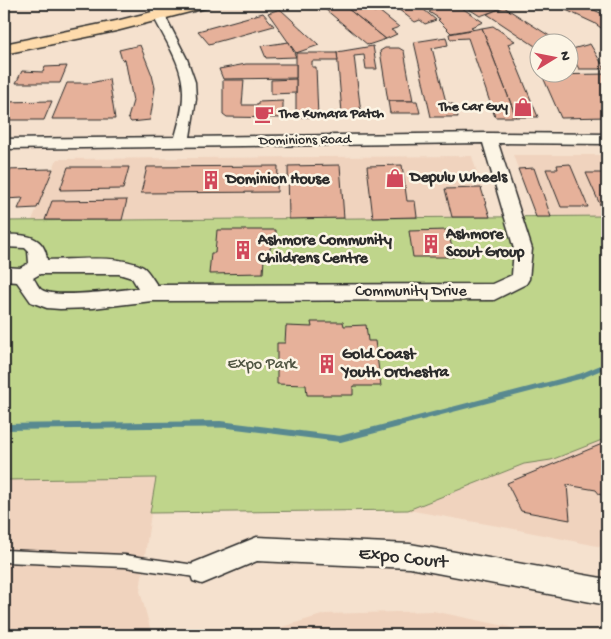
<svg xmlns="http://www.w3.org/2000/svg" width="611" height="639" viewBox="0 0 611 639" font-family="'Gochi Hand',sans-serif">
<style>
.built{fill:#f0d3be}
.green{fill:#bfd58b;stroke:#75805b}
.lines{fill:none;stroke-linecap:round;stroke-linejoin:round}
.stream-far1{stroke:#598990;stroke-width:5}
.stream{stroke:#598990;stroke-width:6}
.building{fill:#e6b19a;stroke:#2b2b2b}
.service-casing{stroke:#2b2b2b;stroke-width:3}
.minor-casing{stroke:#2b2b2b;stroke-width:3}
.primary-casing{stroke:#2b2b2b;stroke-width:3}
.service{fill:#fcf5e5;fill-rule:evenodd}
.minor{fill:#fcf5e5;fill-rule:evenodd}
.primary{fill:#fedbac;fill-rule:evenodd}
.labels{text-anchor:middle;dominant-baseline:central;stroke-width:5;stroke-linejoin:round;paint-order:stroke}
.far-poi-label{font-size:14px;font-weight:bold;fill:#2b2b2b;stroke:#fcf5e5;text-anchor:end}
.far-street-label{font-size:14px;fill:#2b2b2b;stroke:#fcf5e5}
.poi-label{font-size:16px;font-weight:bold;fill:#2b2b2b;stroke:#fcf5e5;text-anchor:start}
.street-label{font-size:16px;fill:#2b2b2b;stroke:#fcf5e5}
.park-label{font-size:16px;fill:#505643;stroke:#fcf5e5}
.near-street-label{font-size:19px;fill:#2b2b2b;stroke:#fcf5e5}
</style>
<rect width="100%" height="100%" fill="#f5e1ce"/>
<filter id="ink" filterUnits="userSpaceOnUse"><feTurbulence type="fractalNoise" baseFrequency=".02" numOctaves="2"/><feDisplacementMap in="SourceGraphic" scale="10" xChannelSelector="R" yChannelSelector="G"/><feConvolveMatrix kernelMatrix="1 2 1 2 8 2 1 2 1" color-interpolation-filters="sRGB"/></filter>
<g filter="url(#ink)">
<g class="built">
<polygon points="513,155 607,155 607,216 536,217"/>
<polygon points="472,156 490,217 32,220 57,159"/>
<polygon points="607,431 607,548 509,528 408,510"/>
<polygon points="156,478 140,591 152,635 4,635 4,480"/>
<polygon points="433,611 548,635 275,635 282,627 325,614"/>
</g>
<polygon class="green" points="607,216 607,438 551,460 524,464 408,510 150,513 156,478 4,480 4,221"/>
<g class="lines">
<g class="stream-far1">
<polyline points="146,425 228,425"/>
<polyline points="393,425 581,376 607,365"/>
</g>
<polyline class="stream" points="4,427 220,424 340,439 398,424"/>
</g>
<g class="building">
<polygon points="319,4 342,4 386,39 368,45"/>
<polygon points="342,4 370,4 372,5 367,7 374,12 379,11 399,27 391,30 397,34 386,39"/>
<polygon points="397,4 417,4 436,20 425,24 420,20 415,22 394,6"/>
<polygon points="444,4 456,4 483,22 471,27 474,29 451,33 438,20 440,19 429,12"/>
<polygon points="461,4 514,4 480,16"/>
<polygon points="553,4 581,4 607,16 607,32 594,23"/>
<polygon points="504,7 559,42 538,42 538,48 487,14"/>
<polygon points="280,9 319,45 296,53 268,13"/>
<polygon points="263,13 274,26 209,44 198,31"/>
<polygon points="493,26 515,41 508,44 538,117 516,117 482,28"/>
<polygon points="482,28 516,117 495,117 468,38 450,39 449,34"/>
<polygon points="446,37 448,45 432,48 446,102 455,105 458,117 431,117 414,42"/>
<polygon points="289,42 296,57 266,58 261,46"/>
<polygon points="590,44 605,69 579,69 569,50"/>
<polygon points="140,45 152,75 155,88 150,120 131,122 128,118 133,101 125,59 122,60 119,50"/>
<polygon points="373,46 377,69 366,69 364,55 354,56 361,113 342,113 337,52"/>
<polygon points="385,48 399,48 404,51 413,101 388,101 380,51"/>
<polygon points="296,53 337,53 338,61 312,61 312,67 316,67 318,117 296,117"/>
<polygon points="246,64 296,64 296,78 223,79 219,69"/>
<polygon points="67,66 60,83 16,83 22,71 43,72 45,67"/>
<polygon points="607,74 607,117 561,118 542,75"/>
<polygon points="109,79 115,119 52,119 67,83 90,83"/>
<polygon points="296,79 296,93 271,94 271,80"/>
<polygon points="223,80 244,80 242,105 258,105 258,102 283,101 283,118 227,117 223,114"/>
<polygon points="52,101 44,120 4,120 5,102"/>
<polygon points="388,101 417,101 420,113 390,113"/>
<polygon points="570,164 588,207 561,207 546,169 558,169 557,165"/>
<polygon points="340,165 344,218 289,219 288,166"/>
<polygon points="402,165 407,201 415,201 417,217 373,218 367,166"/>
<polygon points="276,166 278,166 277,192 141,193 147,167"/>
<polygon points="68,167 129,167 123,189 60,190"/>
<polygon points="534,168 551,217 536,217 518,169"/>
<polygon points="53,169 37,208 18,209 23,198 4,199 4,170"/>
<polygon points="586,173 607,173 607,206 601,207"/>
<polygon points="481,188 490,217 452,217 445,189"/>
<polygon points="127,200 122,220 45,220 52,201"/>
<polygon points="217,230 276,230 276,244 270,248 270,255 264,259 263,273 209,274 211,253 215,253"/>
<polygon points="448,230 454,257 413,257 409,231"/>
<polygon points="311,322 343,322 344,326 366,325 368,341 375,341 381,386 353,386 353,395 307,395 306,385 277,384 277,343 285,343 286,326 312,327"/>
<polygon points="607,442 607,493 600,495 596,490 567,485 570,520 521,511 507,483"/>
</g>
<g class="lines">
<g class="service-casing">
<polygon id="service" points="4,550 125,555 202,566 206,568 208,572 206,576 202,578 125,567 4,562"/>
</g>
<g class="minor-casing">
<g id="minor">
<path d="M148 4H159L187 59 195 82 196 99 190 137 489 133 607 134V144L498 143 532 249 529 279 526 284 494 300 152 301 93 308 60 309 47 308 31 302 17 282 4 281V267L20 268 29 263 28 251 25 248 4 247V235C24 234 45 235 47 260 75 260 118 254 143 267 148 270 153 280 157 285L492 284 512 275 514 249 483 143 4 149V139L175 137C179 123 183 109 183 94 184 61 159 33 148 4ZM40 274H119L132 278 138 288C121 290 55 299 42 290 38 288 36 281 33 278Z"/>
<polygon points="257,537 410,544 607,579 607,605 410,568 257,561 202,584 193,581 190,572 193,563"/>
</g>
</g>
<g class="primary-casing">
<polygon id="primary" points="184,4 211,4 209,7 116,31 4,54 4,44 116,21"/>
</g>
<use href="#service" class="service"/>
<use href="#minor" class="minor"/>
<use href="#primary" class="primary"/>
</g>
</g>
<defs>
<g id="shop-bare" transform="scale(1.5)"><path d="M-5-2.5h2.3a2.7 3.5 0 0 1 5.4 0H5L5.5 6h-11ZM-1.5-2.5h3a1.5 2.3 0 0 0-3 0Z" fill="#d1495b" stroke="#fcf5e5" stroke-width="2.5" paint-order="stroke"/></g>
<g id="cafe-bare" transform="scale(1.5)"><path d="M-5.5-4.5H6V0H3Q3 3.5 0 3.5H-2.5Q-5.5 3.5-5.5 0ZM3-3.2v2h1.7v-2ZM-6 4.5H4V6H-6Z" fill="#d1495b" stroke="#fcf5e5" stroke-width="2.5" paint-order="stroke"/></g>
<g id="building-bare" transform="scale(1.5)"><path d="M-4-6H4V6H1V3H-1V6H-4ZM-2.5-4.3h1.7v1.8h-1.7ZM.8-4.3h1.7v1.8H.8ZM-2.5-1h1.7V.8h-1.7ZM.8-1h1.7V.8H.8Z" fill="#d1495b" stroke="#fcf5e5" stroke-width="2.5" paint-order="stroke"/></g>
</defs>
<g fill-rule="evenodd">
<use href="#shop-bare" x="523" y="107"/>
<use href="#cafe-bare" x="264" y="114"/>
<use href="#shop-bare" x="395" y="178"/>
<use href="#building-bare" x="211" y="180"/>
<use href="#building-bare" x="431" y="244"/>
<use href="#building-bare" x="243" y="250"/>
<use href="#building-bare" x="327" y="364"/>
</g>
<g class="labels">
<g class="far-poi-label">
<text x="508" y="107">The Car Guy</text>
<text x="279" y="114" text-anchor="start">The Kumara Patch</text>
</g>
<g class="far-street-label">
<text transform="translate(305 141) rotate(-1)">Dominions Road</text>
</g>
<g class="poi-label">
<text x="410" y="178">Depulu Wheels</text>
<text x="226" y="180">Dominion House</text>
<text x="446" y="235">Ashmore<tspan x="446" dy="18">Scout Group</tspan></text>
<text x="258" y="241">Ashmore Community<tspan x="258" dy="18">Childrens Centre</tspan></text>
<text x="342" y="355">Gold Coast<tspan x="342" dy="18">Youth Orchestra</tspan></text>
</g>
<g class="street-label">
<text x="411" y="292">Community Drive</text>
</g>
<g class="park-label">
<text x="262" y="365">Expo Park</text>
</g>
<g class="near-street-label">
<text transform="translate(403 559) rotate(6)">Expo Court</text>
</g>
</g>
<rect width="611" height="639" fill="none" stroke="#fcf5e5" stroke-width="20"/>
<rect x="10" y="10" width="591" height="619" fill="none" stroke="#2b2b2b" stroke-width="2" filter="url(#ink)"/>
<g transform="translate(554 58) rotate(80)"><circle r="24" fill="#fcf5e5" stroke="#a8a49b"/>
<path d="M0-4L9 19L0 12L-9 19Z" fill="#d1495b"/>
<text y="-8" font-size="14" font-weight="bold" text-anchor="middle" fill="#2b2b2b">N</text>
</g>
</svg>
